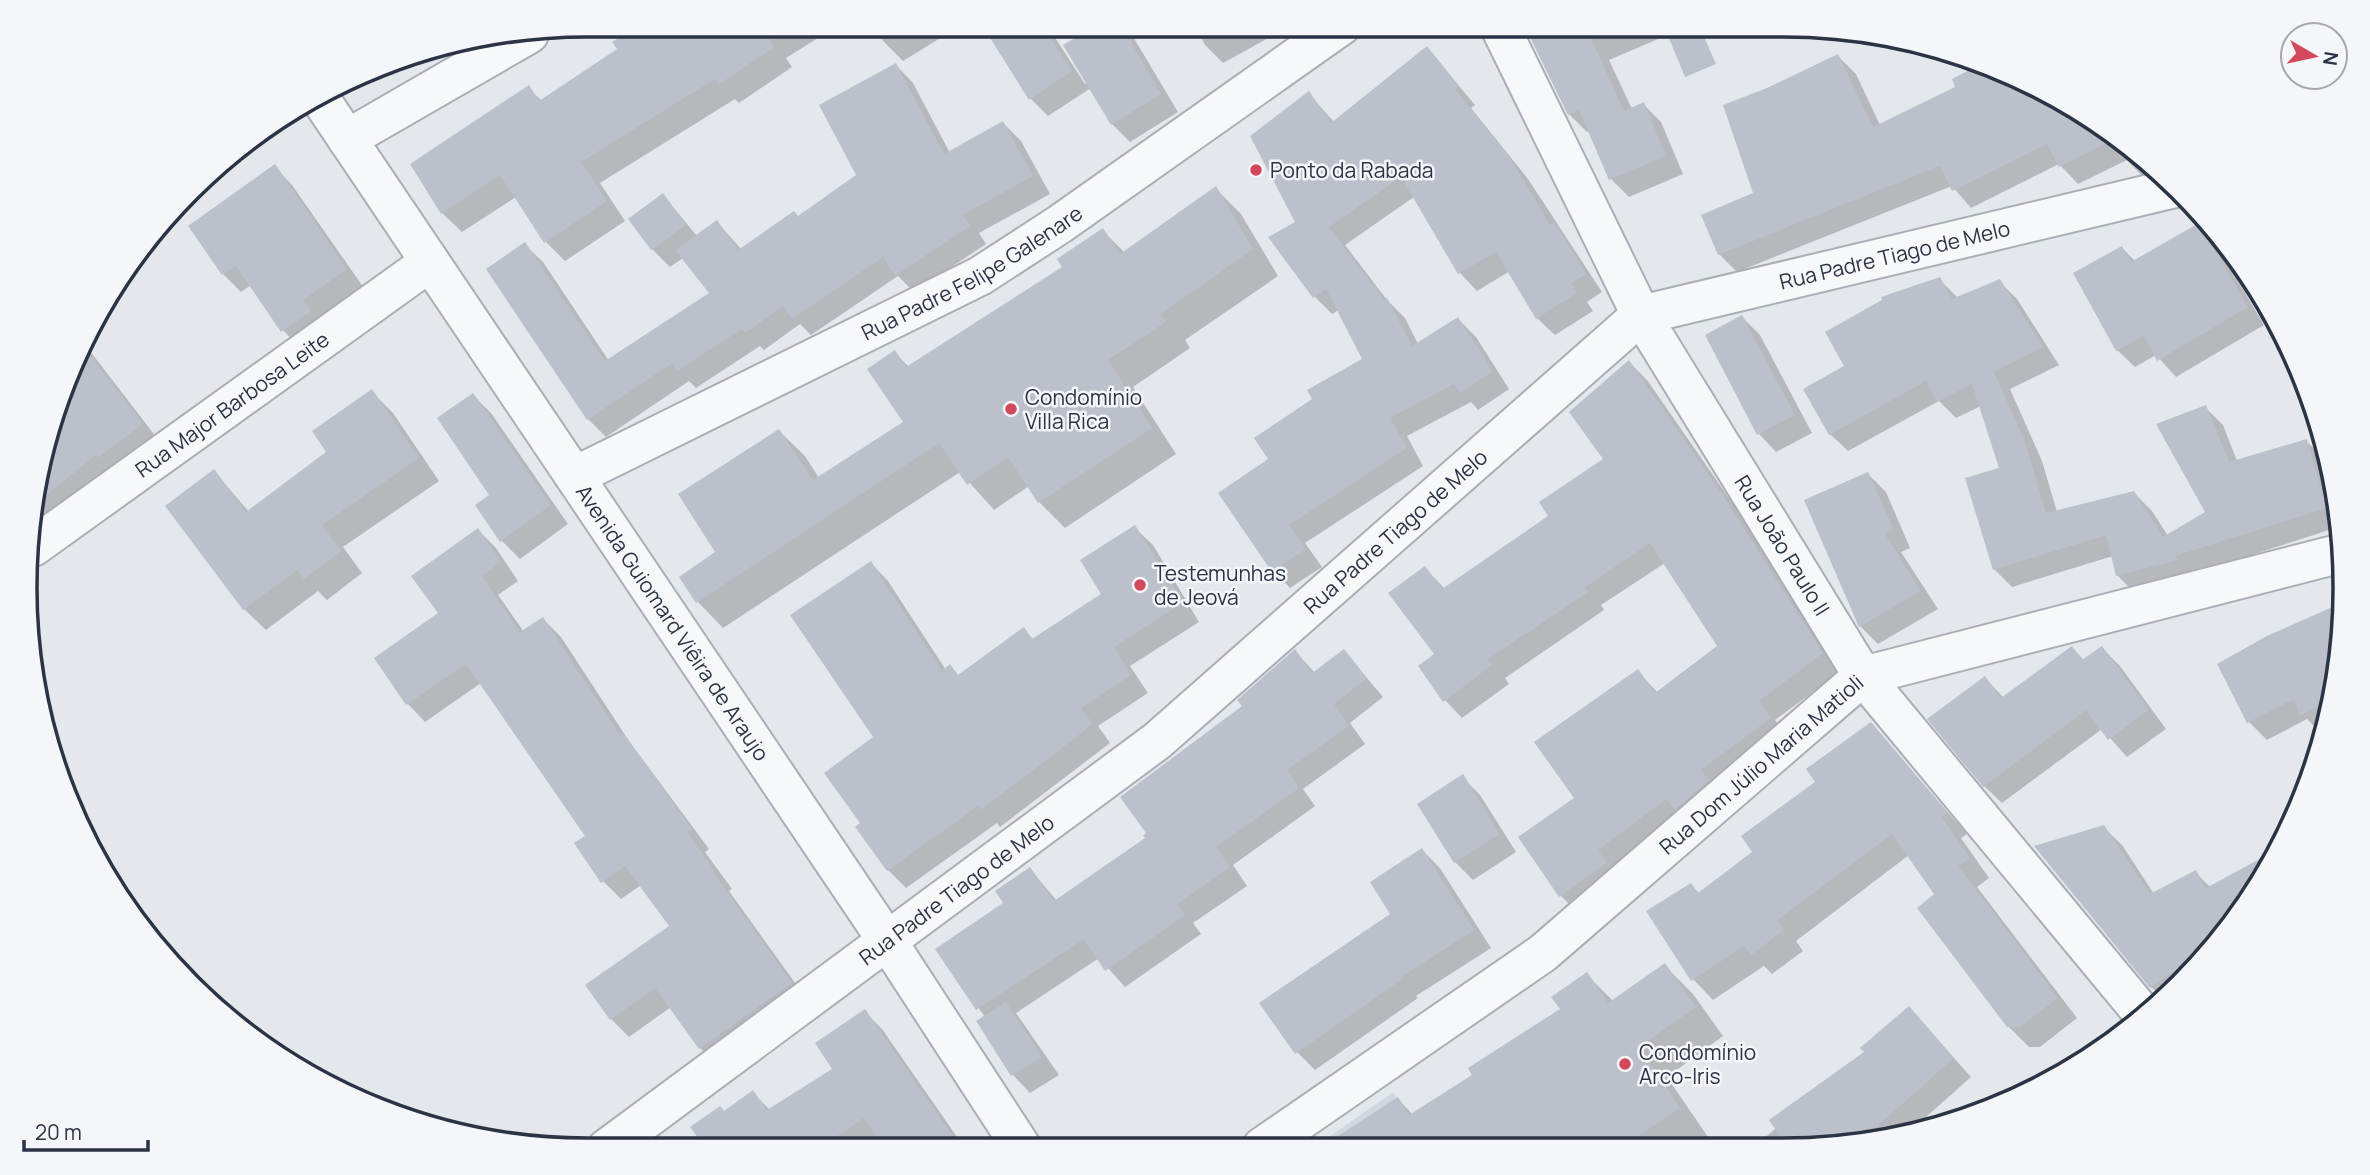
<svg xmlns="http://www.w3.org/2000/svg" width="2370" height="1175" viewBox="0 0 2370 1175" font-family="Manrope,sans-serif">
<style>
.built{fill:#d2d6de}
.shadow{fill:#0003}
.building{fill:#bbc0ca}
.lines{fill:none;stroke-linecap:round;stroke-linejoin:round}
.minor-casing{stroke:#a9aeb7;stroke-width:42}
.minor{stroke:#f7f8fa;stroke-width:38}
.poi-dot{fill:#d1495b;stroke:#f4f6f9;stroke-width:2.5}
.labels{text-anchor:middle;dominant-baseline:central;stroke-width:5;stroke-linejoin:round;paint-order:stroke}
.poi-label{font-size:21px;fill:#2b3445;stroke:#f4f6f9;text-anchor:start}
.street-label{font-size:21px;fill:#2b3445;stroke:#f4f6f9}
.rim{fill:none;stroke:#2b3445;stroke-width:3.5}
</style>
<rect width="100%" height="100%" fill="#e4e7ec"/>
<polygon class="built" points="1393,1092 1429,1147 1315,1147"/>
<g class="shadow">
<polygon points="644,25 839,25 786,58 792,67 739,103 735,99 600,183 625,221 565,261 546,242 516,197 462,232 442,213 528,88 542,101 619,50 615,42"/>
<polygon points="873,25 959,25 960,26 903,61 884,42"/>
<polygon points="1000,25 1047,25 1085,84 1087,82 1066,45 1100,25 1122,25 1132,35 1178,112 1130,142 1112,124 1091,88 1048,116 1030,98 989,32"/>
<polygon points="1195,25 1327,25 1288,41 1279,32 1223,63 1205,45"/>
<polygon points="1525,25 1667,26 1670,34 1609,60 1632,109 1643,104 1661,122 1683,174 1629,197 1611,179 1590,131 1587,132 1569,114"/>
<polygon points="1427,48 1475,105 1471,108 1528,179 1602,292 1587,302 1593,311 1555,335 1537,318 1510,271 1477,291 1460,273 1414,197 1345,245 1387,300 1405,318 1418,344 1458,319 1476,337 1509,389 1478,410 1471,402 1407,436 1423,466 1305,543 1322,567 1290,588 1273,570 1271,460 1315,399 1365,360 1339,310 1332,314 1315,297 1271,238 1298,223 1309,94 1334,122"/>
<polygon points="1838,56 1856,74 1880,125 1958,88 1954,80 1984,65 2031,82 2125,141 2156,169 2141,175 2127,160 2078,184 2059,164 1971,208 1952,186 1737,272 1719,254"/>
<polygon points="896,65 913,83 950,153 1003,123 1021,141 1050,194 979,233 986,244 914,292 898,276 811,335 800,324 764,350 760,346 696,388 689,381 606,437 588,419 525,245 543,262 609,361 711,293 683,258 670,267 652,249 663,195 697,236 717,222 741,249 798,218 858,176"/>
<polygon points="275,167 292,185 364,288 300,348 283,330 251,285 241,292 223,274"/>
<polygon points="1216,189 1241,214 1278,276 1185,340 1190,348 1133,387 1176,454 1065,528 1039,502 1029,486 994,510 960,472 723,628 698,602 718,552 779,431 805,456 819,478 905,423 894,352 909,367 1064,267 1102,230 1125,253"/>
<polygon points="2199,225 2216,243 2264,325 2176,377 2156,355 2135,367 2117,350 2122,248 2136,262"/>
<polygon points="1939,279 1957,297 1999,281 2017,299 2059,365 2010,389 2042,461 2057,512 2134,493 2152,511 2168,536 2207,513 2205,407 2223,425 2237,461 2306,441 2324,458 2341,526 2135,593 2117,575 2113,556 2012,587 1994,569 2001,469 1981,406 1956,418 1939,401 1848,451 1830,434 1846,367"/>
<polygon points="1742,317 1760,335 1812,433 1776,452 1759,434"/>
<polygon points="83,342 160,442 33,538 35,477 68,372"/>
<polygon points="1629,362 1647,380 1740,514 1840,672 1775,720 1788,737 1578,913 1560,895 1576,798 1638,672 1658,693 1719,647 1665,563 1601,605 1604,610 1505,678 1509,684 1462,718 1445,700 1425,568 1445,589 1550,516 1605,460"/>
<polygon points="372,392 393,413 439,481 343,547 362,573 327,600 318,591 266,630 244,609 214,471 249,512 329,452"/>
<polygon points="473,395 491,413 568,524 520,559 502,541 477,505 491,495"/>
<polygon points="1868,474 1886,492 1910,548 1901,552 1938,609 1878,644 1860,626 1806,501"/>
<polygon points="1135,528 1153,545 1199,622 1130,666 1148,693 1098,726 1110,743 1000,827 997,823 906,888 888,870 862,824 876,737 871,563 888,581 946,670 959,676 1023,629 1034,640 1103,594"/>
<polygon points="478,530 496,548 518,581 498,595 524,632 543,619 561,637 629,741 709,849 705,852 732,889 729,891 808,1001 718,1066 700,1048 671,1007 629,1037 611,1019 588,985 672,927 641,885 621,899 603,881 587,837 481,683 425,722 408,704 376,659 440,614"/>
<polygon points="2344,610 2327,728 2320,732 2307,719 2267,740 2249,722"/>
<polygon points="2072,648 2084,660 2102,648 2120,666 2166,729 2127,757 2102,729 2002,803 1984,786 1985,678 2004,698"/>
<polygon points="1295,651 1315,673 1344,651 1383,697 1350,723 1365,744 1303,789 1315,806 1233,865 1247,886 1193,923 1201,934 1125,987 1099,958 1016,1013 1059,1075 1030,1093 1013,1075 978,1022 985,1017 938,949 1005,903 1030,869 1057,901 1148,839 1244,707"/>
<polygon points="1870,724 1967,834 1961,838 1989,878 1977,887 2077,1018 2040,1047 2029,1047 2008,1026 1937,895 1909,855 1796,941 1803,951 1772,974 1764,966 1713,1000 1693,979 1691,885 1700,894 1755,853"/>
<polygon points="1462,777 1480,795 1516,852 1473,880 1455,862"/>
<polygon points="2103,827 2122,845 2154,894 2195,872 2211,888 2269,864 2206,958 2162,997 2151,987"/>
<polygon points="1422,850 1440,868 1491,948 1416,996 1418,998 1315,1070 1297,1052 1392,914"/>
<polygon points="1664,965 1693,994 1723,1036 1667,1077 1708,1137 1695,1146 1324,1147 1398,1099 1413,1115 1475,1075 1562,1010 1587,975 1613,1001"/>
<polygon points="1909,1008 1971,1077 1907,1134 1856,1146 1755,1146 1866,1052"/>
<polygon points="865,1012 882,1029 964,1147 976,1140 985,1148 887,1148 879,1138 863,1148 708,1149 725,1113 753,1093 770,1110 834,1069"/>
</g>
<g class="building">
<polygon points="640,25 759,25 774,47 718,85 715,79 581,162 607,201 544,243 500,175 441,214 410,164 529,85 539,101 617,49 612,42"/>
<polygon points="982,25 1042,25 1072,71 1029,100"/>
<polygon points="1097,25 1121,25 1161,94 1111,125 1063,45"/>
<polygon points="1524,25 1585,25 1624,111 1644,102 1666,156 1609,180 1579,110 1568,115"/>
<polygon points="1664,26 1699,26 1716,64 1685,77"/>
<polygon points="1427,46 1459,86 1455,89 1511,159 1550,225 1554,222 1586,274 1571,283 1577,293 1536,319 1496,252 1458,274 1401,177 1329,227 1384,300 1387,298 1412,346 1458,317 1493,371 1460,393 1454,384 1390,418 1407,448 1289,525 1306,549 1272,572 1218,493 1268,459 1254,438 1312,399 1307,390 1362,359 1326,289 1313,298 1268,237 1295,222 1250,136 1309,91 1331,123"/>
<polygon points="1838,54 1873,127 1955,87 1952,79 1981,64 2031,82 2119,137 2059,167 2047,144 1952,191 1940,166 1718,255 1701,215 1753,193 1723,105 1767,88"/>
<polygon points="896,63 944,154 1003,121 1033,176 963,215 970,226 895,276 883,257 792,319 783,306 745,333 742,329 677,371 672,363 587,420 486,269 525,242 605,361 709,293 675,250 717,220 738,250 794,211 798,216 856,175 819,105"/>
<polygon points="275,164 347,269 303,300 311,311 281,332 236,266 222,275 188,226"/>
<polygon points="1216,186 1253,249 1161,314 1166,322 1108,360 1152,428 1038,503 1008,457 967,485 939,443 696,603 679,577 715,552 678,494 779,429 813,480 903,422 867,369 895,350 906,367 1062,267 1057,259 1103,228 1120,254"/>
<polygon points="663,193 686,225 651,250 628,219"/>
<polygon points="2199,223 2248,307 2157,361 2144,336 2116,351 2073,273 2122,246 2131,262"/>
<polygon points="1940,277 1952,299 2000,279 2043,347 1994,372 2025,442 2046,513 2134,491 2163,537 2205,512 2156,424 2206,405 2229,462 2307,439 2327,508 2175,556 2178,560 2116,576 2106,535 1993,570 1965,478 1999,468 1972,384 1937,402 1926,381 1829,435 1803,389 1844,366 1825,332 1882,300 1881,297"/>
<polygon points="1742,315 1795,415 1757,435 1705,335"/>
<polygon points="82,344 143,424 98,458 96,455 34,505 35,477 68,372"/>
<polygon points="1629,360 1722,494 1823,653 1759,701 1771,718 1701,770 1709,780 1675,810 1666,799 1598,850 1607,863 1559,897 1518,837 1574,798 1534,742 1638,669 1655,693 1717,646 1650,543 1585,587 1588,592 1488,659 1492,665 1443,702 1418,666 1434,654 1388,593 1425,566 1442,589 1548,516 1539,502 1603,459 1569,412"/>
<polygon points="372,389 419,458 322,525 341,551 304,579 297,570 243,610 165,506 214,469 246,512 326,452 312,431"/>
<polygon points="473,393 551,505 500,542 475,505 489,495 437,418"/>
<polygon points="1868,472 1894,530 1885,534 1921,591 1859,627 1804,500"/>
<polygon points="1135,525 1181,598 1181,604 1114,647 1131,675 1081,708 1093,724 981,810 978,806 887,871 855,827 860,823 824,773 873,737 790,615 871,561 942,671 950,664 958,675 1024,627 1032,639 1101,594 1080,560"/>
<polygon points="478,528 501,562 482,576 520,632 543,617 620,735 623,733 693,830 688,833 715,871 713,872 792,983 699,1049 655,988 610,1020 585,985 669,926 625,866 601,883 574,843 585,836 466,664 406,705 374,658 438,613 411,576"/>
<polygon points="2344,602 2344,624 2332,701 2300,715 2294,699 2247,723 2217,664 2267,636"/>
<polygon points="2072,646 2082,660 2102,646 2149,710 2108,740 2086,710 1983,787 1927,719 1985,676 2001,698"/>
<polygon points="1295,649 1312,673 1344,649 1367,678 1334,704 1349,726 1287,770 1299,788 1216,847 1230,867 1177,904 1185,915 1105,971 1084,939 976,1010 935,949 1003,903 995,891 1030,867 1054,901 1145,838 1143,836 1146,833 1120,797 1242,706 1237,700"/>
<polygon points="1871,722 1948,813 1942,817 1970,858 1958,866 2058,998 2020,1027 2007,1027 1917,908 1934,894 1892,834 1777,920 1784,930 1751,955 1744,946 1691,981 1646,911 1691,883 1698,893 1752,852 1741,836 1815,782 1806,769"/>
<polygon points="1463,774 1500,834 1454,863 1417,804"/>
<polygon points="2104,825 2150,894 2196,870 2206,888 2280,848 2219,939 2150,988 2034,846"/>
<polygon points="1422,848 1474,930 1400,978 1401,980 1295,1054 1259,1003 1390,914 1370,882"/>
<polygon points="1665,963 1696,1007 1639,1047 1680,1108 1624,1146 1321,1147 1398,1097 1409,1115 1472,1075 1468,1068 1560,1009 1551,997 1587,972 1608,1003"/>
<polygon points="1006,1002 1042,1057 1011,1076 976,1021"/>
<polygon points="1909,1006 1954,1058 1873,1130 1880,1140 1856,1146 1787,1146 1769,1120 1864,1052 1860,1048"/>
<polygon points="865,1009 961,1148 884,1148 864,1118 818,1149 706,1149 690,1127 720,1106 724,1111 753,1090 767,1110 832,1069 815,1043"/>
</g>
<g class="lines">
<g class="minor-casing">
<g id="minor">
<path id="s1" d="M1499 25 1641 315 1863 676 2143 1014"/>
<path id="s2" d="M321 100 886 939 1022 1148"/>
<polyline points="347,139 529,34"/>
<path id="s3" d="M575 476 980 276 1060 224 1342 25"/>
<path id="s4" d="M33 547 430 262"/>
<path id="s5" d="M1262 1147 1543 953 1863 676 2342 553"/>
<path id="s6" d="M606 1149 1157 741 1641 315 2175 188"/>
</g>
</g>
<use href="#minor" class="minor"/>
</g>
<g class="poi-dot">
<circle cx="1256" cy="170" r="7"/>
<circle cx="1011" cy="409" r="7"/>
<circle cx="1140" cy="585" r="7"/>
<circle cx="1625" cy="1064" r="7"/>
</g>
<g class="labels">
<g class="poi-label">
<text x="1270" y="170">Ponto da Rabada</text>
<text x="1025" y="397">Condomínio<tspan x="1025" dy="24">Villa Rica</tspan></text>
<text x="1154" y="573">Testemunhas<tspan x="1154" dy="24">de Jeová</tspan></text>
<text x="1639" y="1052">Condomínio<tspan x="1639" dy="24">Arco-Iris</tspan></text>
</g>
<g class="street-label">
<text stroke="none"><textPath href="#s6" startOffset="1591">Rua Padre Tiago de Melo</textPath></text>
<text stroke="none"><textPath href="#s3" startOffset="446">Rua Padre Felipe Galenare</textPath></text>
<text stroke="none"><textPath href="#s4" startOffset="245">Rua Major Barbosa Leite</textPath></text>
<text stroke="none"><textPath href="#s6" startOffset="1003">Rua Padre Tiago de Melo</textPath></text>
<text stroke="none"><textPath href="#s1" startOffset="593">Rua João Paulo II</textPath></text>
<text stroke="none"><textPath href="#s2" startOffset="630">Avenida Guiomard Viêira de Araujo</textPath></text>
<text stroke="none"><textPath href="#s5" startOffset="630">Rua Dom Júlio Maria Matioli</textPath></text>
<text stroke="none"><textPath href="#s6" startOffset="436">Rua Padre Tiago de Melo</textPath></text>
</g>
</g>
<path d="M0 0H2370V1175H0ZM587 37H1783A550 550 0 0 1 2333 587V588A550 550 0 0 1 1783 1138H587A550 550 0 0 1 37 588V587A550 550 0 0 1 587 37Z" fill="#f4f6f9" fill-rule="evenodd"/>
<path class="rim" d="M587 37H1783A550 550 0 0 1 2333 587V588A550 550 0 0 1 1783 1138H587A550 550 0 0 1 37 588V587A550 550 0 0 1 587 37Z"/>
<g transform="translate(2314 56) rotate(99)"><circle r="33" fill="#f4f6f9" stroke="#a4a8b1" stroke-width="2"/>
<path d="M0-5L12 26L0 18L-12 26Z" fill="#d1495b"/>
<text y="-10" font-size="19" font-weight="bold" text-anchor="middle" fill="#2b3445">N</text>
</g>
<path d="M24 1140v10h124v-10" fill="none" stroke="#2b3445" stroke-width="3.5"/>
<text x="35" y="1140" font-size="21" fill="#2b3445" stroke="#f4f6f9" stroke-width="5" paint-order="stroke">20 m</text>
</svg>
